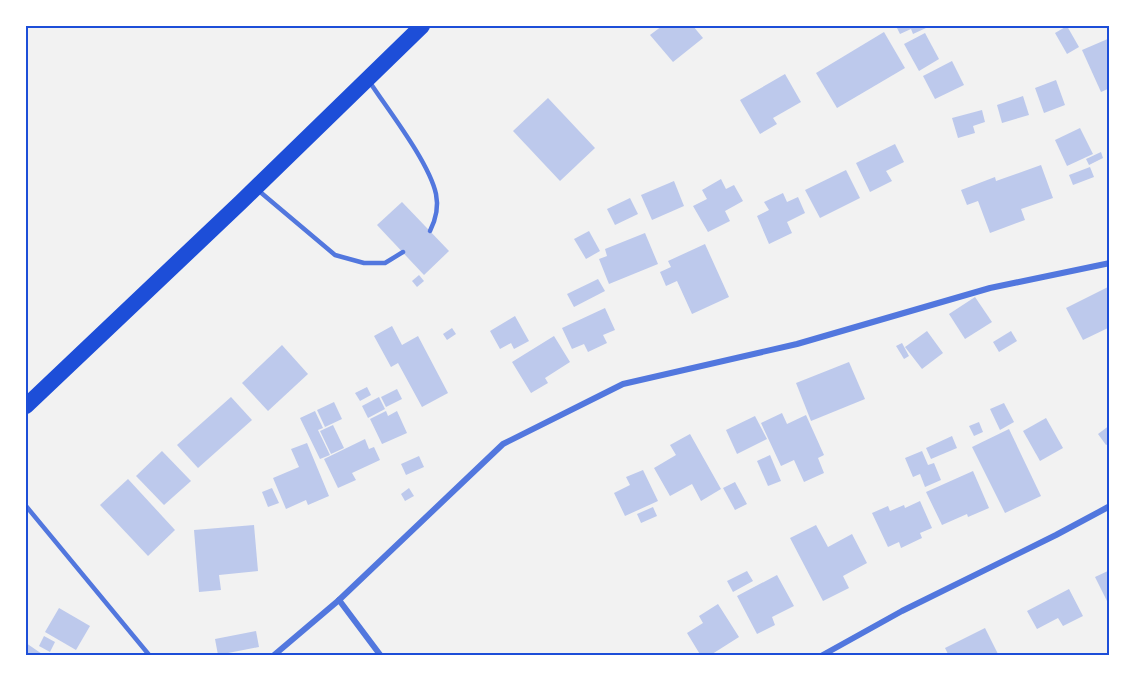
<svg xmlns="http://www.w3.org/2000/svg" width="1135" height="681" viewBox="0 0 1135 681" font-family="Inter,sans-serif">
<style>
.building{fill:#bdc9ec}
.lines{fill:none;stroke-linecap:round;stroke-linejoin:round}
.service{stroke:#5277de;stroke-width:4.5}
.minor{stroke:#5277de;stroke-width:6}
.trunk{stroke:#1d4ed8;stroke-width:16}
.neatline{fill:none;stroke:#1d4ed8;stroke-width:2}
</style>
<rect width="100%" height="100%" fill="#f2f2f2"/>
<g class="building">
<polygon points="662,26 693,26 703,38 673,62 650,35"/>
<polygon points="896,26 925,26 926,28 913,34 911,29 900,34"/>
<polygon points="1067,26 1079,47 1067,54 1055,33"/>
<polygon points="884,32 905,68 837,108 816,73"/>
<polygon points="925,33 939,59 919,71 904,44"/>
<polygon points="1110,38 1110,88 1101,92 1082,50"/>
<polygon points="952,61 964,85 935,99 923,76"/>
<polygon points="785,74 801,102 773,118 777,124 760,134 740,100"/>
<polygon points="1056,80 1065,105 1044,113 1035,88"/>
<polygon points="1023,96 1029,115 1002,123 997,105"/>
<polygon points="548,98 595,148 560,181 513,131"/>
<polygon points="982,110 985,122 973,126 975,133 958,138 952,118"/>
<polygon points="1080,128 1093,154 1067,166 1055,140"/>
<polygon points="895,144 904,162 886,171 892,181 870,192 856,163"/>
<polygon points="1101,152 1103,158 1089,165 1086,159"/>
<polygon points="1041,165 1053,198 1021,209 1025,220 990,233 978,201 967,205 961,190 995,177 996,181"/>
<polygon points="1090,167 1094,177 1073,185 1069,175"/>
<polygon points="846,170 860,198 820,218 805,190"/>
<polygon points="721,179 726,189 734,185 743,201 725,211 730,221 708,232 693,206 707,199 702,190"/>
<polygon points="674,181 684,206 652,220 641,195"/>
<polygon points="783,193 787,202 798,197 805,213 787,222 792,233 769,244 757,216 769,210 764,202"/>
<polygon points="630,198 638,214 615,225 607,209"/>
<polygon points="402,202 449,251 424,275 377,225"/>
<polygon points="589,231 600,251 586,259 574,239"/>
<polygon points="645,233 658,264 609,284 599,259 607,256 605,249"/>
<polygon points="705,244 729,297 692,314 677,281 666,286 660,272 671,267 668,261"/>
<polygon points="419,275 424,281 417,287 412,281"/>
<polygon points="598,279 605,291 574,307 567,294"/>
<polygon points="1110,286 1110,327 1083,340 1066,308"/>
<polygon points="975,297 992,322 965,339 949,314"/>
<polygon points="605,308 615,330 603,335 607,343 588,352 584,344 572,349 562,328"/>
<polygon points="515,316 529,341 514,349 511,343 500,349 490,331"/>
<polygon points="392,326 402,345 418,336 448,393 422,407 398,363 391,367 374,336"/>
<polygon points="452,328 456,334 447,340 443,334"/>
<polygon points="927,331 943,353 922,369 905,347"/>
<polygon points="1011,331 1017,341 999,352 993,342"/>
<polygon points="554,336 570,362 545,378 548,383 531,393 512,362"/>
<polygon points="902,343 909,356 904,359 896,346"/>
<polygon points="282,345 308,374 268,411 242,383"/>
<polygon points="849,362 865,399 811,421 796,383"/>
<polygon points="367,387 371,395 360,401 355,393"/>
<polygon points="397,389 402,399 386,407 381,397"/>
<polygon points="231,397 252,420 198,468 177,445"/>
<polygon points="379,397 385,409 368,418 362,406"/>
<polygon points="334,402 342,419 325,427 317,410"/>
<polygon points="1004,403 1014,422 1000,430 990,409"/>
<polygon points="315,411 323,428 318,430 330,455 320,459 300,418"/>
<polygon points="386,411 388,416 397,411 407,433 382,444 370,419"/>
<polygon points="782,413 787,424 806,415 824,455 818,458 824,473 804,482 794,460 781,466 761,423"/>
<polygon points="755,416 767,439 737,454 726,430"/>
<polygon points="1046,418 1063,448 1040,461 1023,431"/>
<polygon points="979,422 983,432 974,436 969,426"/>
<polygon points="333,425 344,448 331,454 320,431"/>
<polygon points="1110,425 1110,443 1106,445 1098,434"/>
<polygon points="1009,429 1041,496 1005,513 972,447"/>
<polygon points="690,434 721,489 701,501 692,484 670,496 654,468 676,455 670,445"/>
<polygon points="952,436 957,448 931,459 926,448"/>
<polygon points="365,439 369,449 374,447 380,460 352,473 356,480 338,488 324,459"/>
<polygon points="307,443 329,496 308,505 306,500 286,509 273,478 299,467 291,449"/>
<polygon points="162,451 191,481 164,505 136,476"/>
<polygon points="922,451 928,465 934,463 941,480 925,487 920,474 913,477 905,458"/>
<polygon points="770,455 781,481 768,486 757,461"/>
<polygon points="419,456 424,467 406,475 401,464"/>
<polygon points="643,470 658,501 625,516 614,493 630,485 626,477"/>
<polygon points="973,471 989,508 968,517 967,514 942,525 926,492"/>
<polygon points="128,479 175,530 148,556 100,505"/>
<polygon points="735,482 747,504 735,510 723,488"/>
<polygon points="272,488 279,503 268,507 262,492"/>
<polygon points="409,488 414,496 405,501 401,494"/>
<polygon points="920,501 932,528 920,533 922,538 901,548 899,542 888,547 872,513 888,506 890,511 904,505 905,508"/>
<polygon points="653,507 657,516 641,523 637,514"/>
<polygon points="254,525 258,571 219,575 221,590 199,592 194,530"/>
<polygon points="816,525 828,547 852,534 867,563 843,576 849,588 823,601 790,538"/>
<polygon points="1110,570 1110,607 1095,577"/>
<polygon points="747,571 753,581 733,592 727,581"/>
<polygon points="777,575 794,606 772,617 775,625 757,634 737,596"/>
<polygon points="1069,589 1083,616 1063,626 1058,618 1037,629 1027,611"/>
<polygon points="718,604 739,637 709,656 701,656 687,633 703,623 699,616"/>
<polygon points="59,608 90,626 76,650 45,632"/>
<polygon points="985,628 999,656 949,656 945,648"/>
<polygon points="256,631 259,647 218,655 215,639"/>
<polygon points="44,636 55,642 50,652 39,646"/>
<polygon points="26,643 45,656 26,656"/>
</g>
<g class="lines">
<g class="service">
<path d="M369 81C388 110 429 162 436 194 439 208 436 219 430 231"/>
<polyline points="259,191 335,255 364,263 385,263 403,252"/>
<polyline points="26,506 150,656"/>
</g>
<g class="minor">
<polyline points="339,600 381,656"/>
<polyline points="273,656 339,600 503,444 623,384 797,344 990,288 1110,263"/>
<polyline points="821,656 902,611 1056,535 1110,506"/>
</g>
<polyline class="trunk" points="26,406 241,202 422,26"/>
</g>
<rect width="1135" height="681" fill="none" stroke="#ffffff" stroke-width="54"/>
<rect x="27" y="27" width="1081" height="627" class="neatline"/>
</svg>
